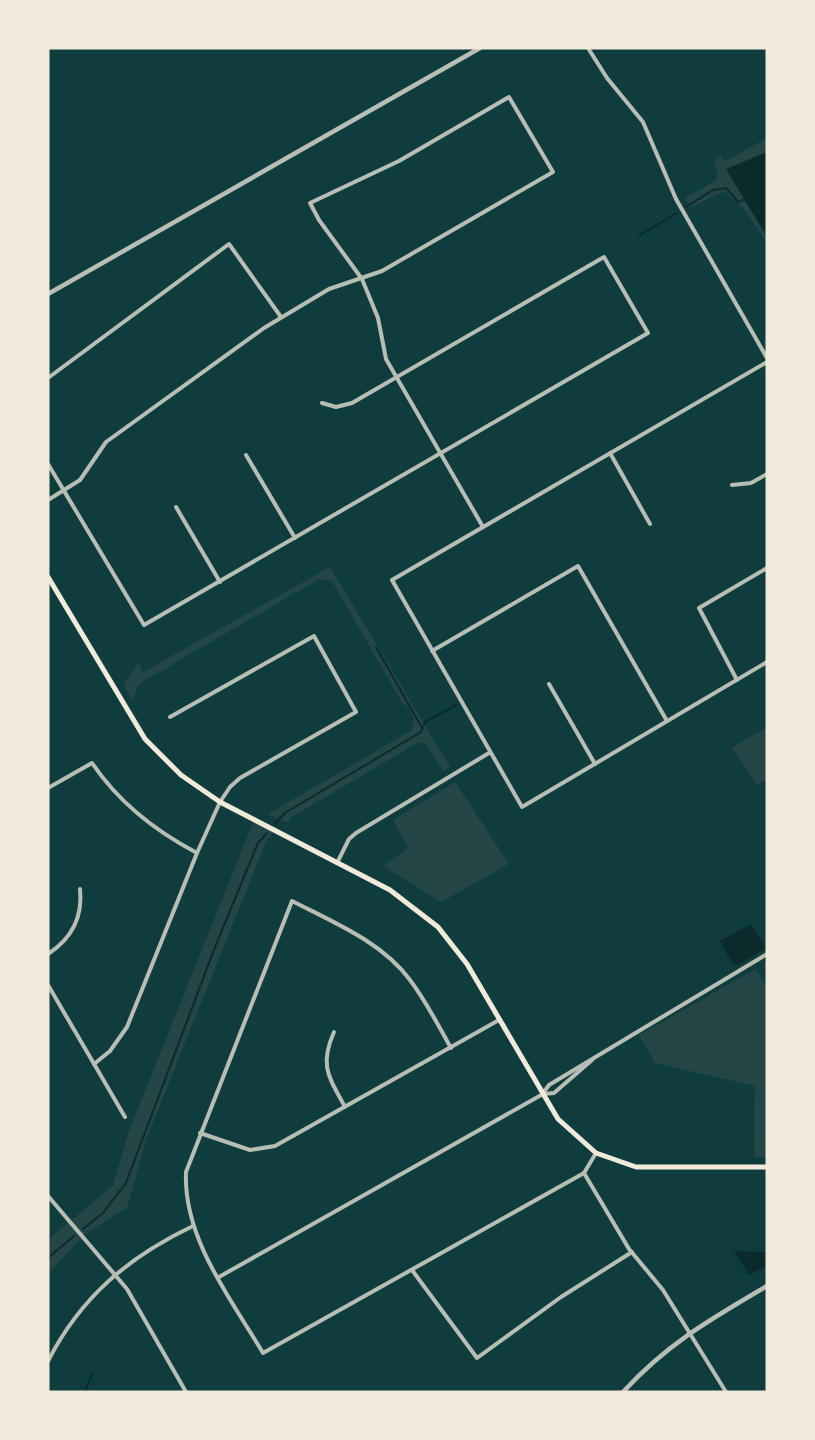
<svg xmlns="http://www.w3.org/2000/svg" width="815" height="1440" viewBox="0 0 815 1440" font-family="Lato,sans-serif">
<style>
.green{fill:#244646}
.water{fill:#0a2a2b}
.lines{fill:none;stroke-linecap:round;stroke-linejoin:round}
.stream{stroke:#0a2a2b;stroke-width:2}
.minor{stroke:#b8beb3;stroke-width:4}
.tertiary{stroke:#b8beb3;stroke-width:4.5}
.secondary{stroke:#f1e9da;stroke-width:5}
</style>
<rect width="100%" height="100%" fill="#0f3d3e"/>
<g class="green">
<polygon points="767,138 767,242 745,210 724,191 690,208 685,198 715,181 718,175 714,162 720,156 725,161"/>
<polygon points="330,567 450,767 443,771 427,745 419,742 292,817 288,823 268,814 412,730 414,718 406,704 404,706 332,581 319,579 139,684 133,701 124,685 138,663 143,672"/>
<polygon points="767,727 767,779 757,785 732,748"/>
<polygon points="455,782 509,864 441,902 383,866 408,848 393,820"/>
<polygon points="254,820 274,830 265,844 146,1140 127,1208 85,1234 48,1274 48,1240 113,1185 129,1131"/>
<polygon points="756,969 767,987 767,1157 754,1157 755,1086 655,1063 639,1035"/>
</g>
<g class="water">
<polygon points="767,152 767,237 726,169"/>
<polygon points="751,924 766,948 737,966 732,963 720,941"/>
<polygon points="734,1251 767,1252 767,1266 749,1275"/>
</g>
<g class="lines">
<g class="stream">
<polyline points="686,207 713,190 726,188 738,202 746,199"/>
<polyline points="640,235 677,213"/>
<polyline points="376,647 422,728"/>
<polyline points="275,824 285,813 421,732 425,722 456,705"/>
<polyline points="83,1229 103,1213 126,1183 215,947 258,843 267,833"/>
<polyline points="48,1258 74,1236"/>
<polyline points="85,1392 92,1374"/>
</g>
<g class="minor">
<polyline points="588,48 607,78 643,122 676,199 767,358"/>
<polyline points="767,362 392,580 522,807 767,662"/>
<polyline points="48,378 229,244 281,317"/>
<polyline points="610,453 650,524"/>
<polyline points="246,455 295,538"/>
<polyline points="48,464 144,625 648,333 604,257 352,403 336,407 322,403"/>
<polyline points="732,485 751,483 767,474"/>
<polyline points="48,500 80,480 106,442 264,328 329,289 382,271 553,172 509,97 399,161 310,203 319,220 362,279 378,318 386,359 483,527"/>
<polyline points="176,507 220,582"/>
<polyline points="432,651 578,566 667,721"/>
<polyline points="737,680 699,608 767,568"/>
<polyline points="549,684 595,764"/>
<path d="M48 788 92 763C119 803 155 831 197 853"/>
<polyline points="337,863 349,839 356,833 489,753"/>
<path d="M48 954C71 939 83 917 80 889"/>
<polyline points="48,985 125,1117"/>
<path d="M334 1032C319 1066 329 1077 345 1107"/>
<path d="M451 1048C438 1025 426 1001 410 980 382 942 333 922 292 901L186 1172C183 1238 231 1299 263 1353L584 1173 596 1153"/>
<polyline points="94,1064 110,1051 127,1027 197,853 220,802 230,787 240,778 356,712 314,636 170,717"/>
<polyline points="543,1093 549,1085 767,954"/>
<polyline points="200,1133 250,1150 275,1146 499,1020"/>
<polyline points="584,1173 629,1249 663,1290 726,1392"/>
<polyline points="48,1196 127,1289 186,1392"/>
<polyline points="412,1270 477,1358 561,1297 632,1252"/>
<polyline points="219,1277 543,1094 554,1093 592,1060"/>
<path d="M48 1361C81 1297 128 1257 193 1226"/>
</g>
<g class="tertiary">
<polyline points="48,294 480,48"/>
<path d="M623 1392C668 1343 711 1319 767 1286"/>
</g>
<polyline class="secondary" points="48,577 145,739 181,775 220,802 390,890 438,927 467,964 558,1119 596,1153 636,1167 767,1167"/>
</g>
<rect width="815" height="1440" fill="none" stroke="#f1e9da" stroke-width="99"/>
</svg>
